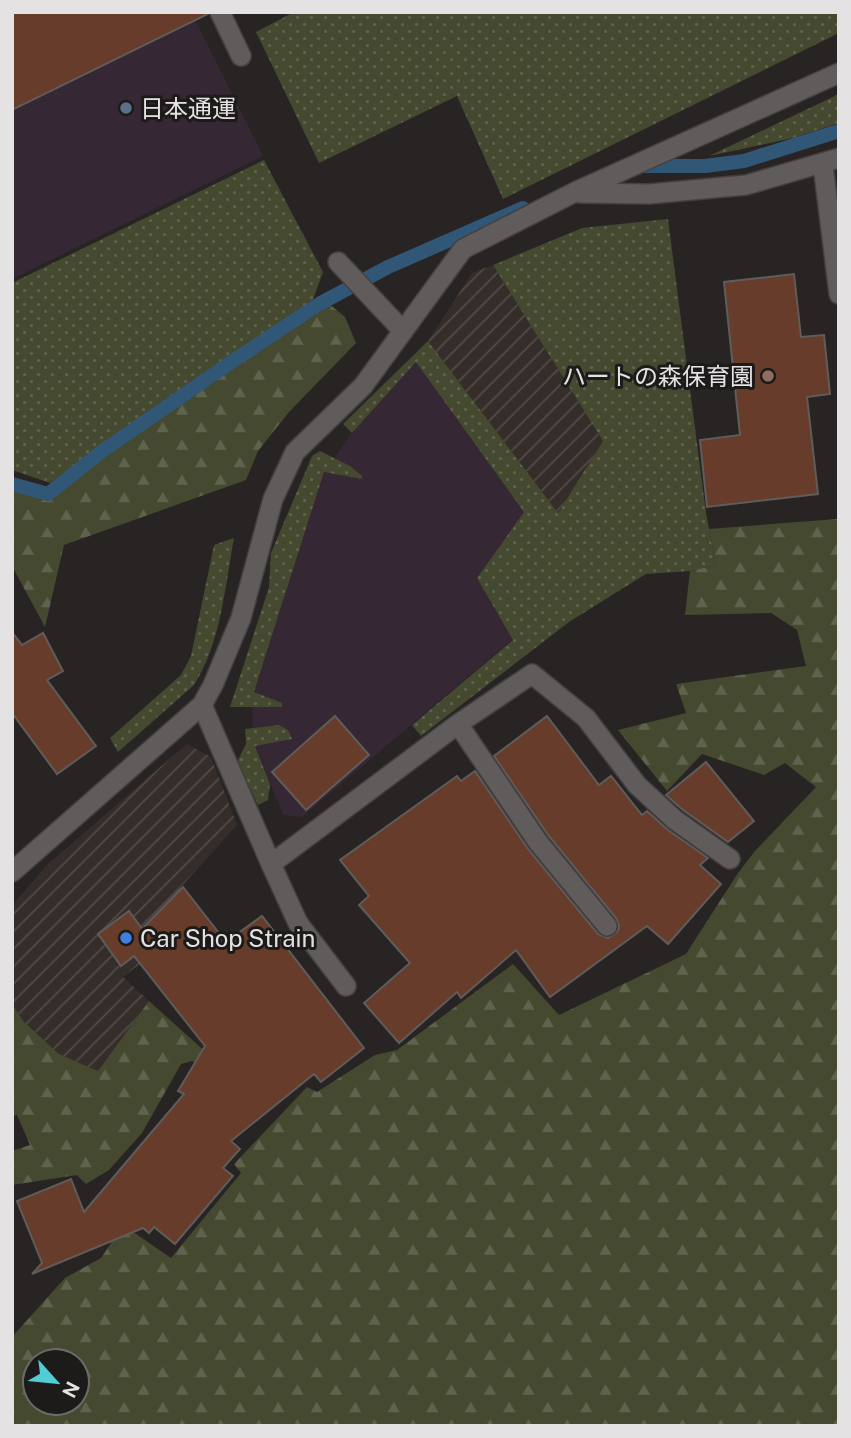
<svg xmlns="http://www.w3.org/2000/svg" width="851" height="1438" viewBox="0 0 851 1438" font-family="'Public Sans','Noto Sans JP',sans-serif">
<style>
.commercial{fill:#352733}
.industrial{fill:url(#industrial-furrows)}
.grass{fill:url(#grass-dots)}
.forest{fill:url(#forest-firs);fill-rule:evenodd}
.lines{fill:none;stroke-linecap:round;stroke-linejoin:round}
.stream{stroke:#315777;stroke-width:14}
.building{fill:#673c2a;stroke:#5f5c5b;stroke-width:2}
.minor-casing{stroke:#43403f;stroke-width:22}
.minor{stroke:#5f5c5b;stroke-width:19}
.service-dot{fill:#5c6f8a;stroke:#1d1b1a;stroke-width:2.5}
.education-dot{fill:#8d6e63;stroke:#1d1b1a;stroke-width:2.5}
.shop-dot{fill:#3f7fe0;stroke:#1d1b1a;stroke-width:2.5}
.labels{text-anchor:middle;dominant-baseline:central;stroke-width:6;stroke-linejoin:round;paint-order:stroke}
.poi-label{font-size:24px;fill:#e4e2e2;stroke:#1d1b1a;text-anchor:start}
</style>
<defs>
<pattern id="industrial-furrows" width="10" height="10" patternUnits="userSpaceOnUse" patternTransform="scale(1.75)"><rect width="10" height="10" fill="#352d29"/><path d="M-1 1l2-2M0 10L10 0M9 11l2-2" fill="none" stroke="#524b48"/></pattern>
<pattern id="grass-dots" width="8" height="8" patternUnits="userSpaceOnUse" patternTransform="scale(1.75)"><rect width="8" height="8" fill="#44492f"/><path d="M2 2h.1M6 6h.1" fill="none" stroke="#5f634d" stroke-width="1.8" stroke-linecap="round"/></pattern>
<pattern id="forest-firs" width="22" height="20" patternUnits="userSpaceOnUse" patternTransform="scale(1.75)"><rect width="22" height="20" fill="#44492f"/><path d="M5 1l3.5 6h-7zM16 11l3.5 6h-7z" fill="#5f634d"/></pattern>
</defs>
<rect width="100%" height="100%" fill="#272423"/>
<g class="commercial">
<polygon points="12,12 191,12 263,156 12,279"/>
<polygon points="416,361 525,512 477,578 513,639 302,817 283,815 253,740 252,699 324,472 352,433"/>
</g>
<g class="industrial">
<polygon points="493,265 603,441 558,513 428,341 472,273"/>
<polygon points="187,744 211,757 237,825 180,888 186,893 163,946 123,977 149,1001 98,1071 59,1054 24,1022 12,1004 12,905 48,864"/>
</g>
<g class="grass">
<polygon points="294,12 839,12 839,33 503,199 457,96 319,163 256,32"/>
<polygon points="839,94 839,123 793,138 709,156"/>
<polygon points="264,160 323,272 312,302 50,483 12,470 12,283"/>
<polygon points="668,219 706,513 716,565 690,571 646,574 569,622 421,736 412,725 513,640 477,578 524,512 416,362 352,433 343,424 428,341 558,513 603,441 493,265 582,228"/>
<polygon points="320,451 350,466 362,476 362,479 324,472 254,692 282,703 282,707 230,707 269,587 271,553 312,456"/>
<path d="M234 538C225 586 221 643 194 685L118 752 110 738 181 675 191 656 214 545Z"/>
<polygon points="279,725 288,730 292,739 255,746 270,784 268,800 258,805 237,762 246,744 245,729"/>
</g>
<g class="forest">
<polygon points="328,303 345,317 356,343 289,412 258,451 246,480 64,545 45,627 12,566 12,491 49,497 103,454"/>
<path d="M837 519 839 1426H12V1337L65 1278 101 1258 123 1225 171 1258 241 1173 234 1164 307 1087 317 1092 375 1055 397 1050 513 964 559 1015 686 954 738 873 755 851 816 787 785 763 764 775 702 754 667 791 618 730 686 713 676 684 806 666 797 630 771 613 685 615 690 571 716 565 709 529ZM35 1361H77V1403H35Z"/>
<polygon points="149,1001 210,1056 203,1067 192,1061 181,1064 142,1133 109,1170 86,1184 77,1175 12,1185 12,1151 30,1145 17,1115 12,1116 12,1004 24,1022 59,1054 98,1071"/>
</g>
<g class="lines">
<g class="stream">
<polyline points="639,166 705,166 744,161 839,131"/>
<polyline points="12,484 48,494 101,452 227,365 319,304 388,267 523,208"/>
</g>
</g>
<g class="building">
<polygon points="12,12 208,12 208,14 12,110"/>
<polygon points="794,274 801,337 824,335 830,394 807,397 818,494 707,507 700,440 740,435 724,282"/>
<polygon points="12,632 22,645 43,633 63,671 47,680 96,746 57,774 12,713"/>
<polygon points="335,716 369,755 306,810 272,772"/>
<polygon points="547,716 599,785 611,776 642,815 647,811 668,830 708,858 700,865 721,884 668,944 647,926 550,997 516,950 461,998 457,992 399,1043 364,1003 410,963 359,905 369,896 340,860 457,776 461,781 475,771 528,849 598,934 608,938 618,931 619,925 616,918 548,835 494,756"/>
<polygon points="706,762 754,821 728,842 683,810 666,795"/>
<polygon points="183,887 226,942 262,916 364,1048 321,1082 314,1074 231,1141 240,1149 223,1168 233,1176 175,1244 154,1227 149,1233 143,1228 32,1274 42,1263 17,1201 71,1179 84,1212 184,1094 178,1091 205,1046 134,956 121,966 98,934 129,911 142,929"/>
</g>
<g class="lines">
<g class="minor-casing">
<g id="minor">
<polyline points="220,12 241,56"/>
<polyline points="823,165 839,294"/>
<polyline points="580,193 649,194 746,185 839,158"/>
<polyline points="338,262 403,331"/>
<polyline points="202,705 271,864 458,724 532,674 586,718 637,785 675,820 730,859"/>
<polyline points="458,724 538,842 607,926"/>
<polyline points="271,864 298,923 346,986"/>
<polyline points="12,872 202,705 213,685 241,618 273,499 295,452 363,386 463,249 575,192 839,73"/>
</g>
</g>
<use href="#minor" class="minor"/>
</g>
<circle class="service-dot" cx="126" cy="108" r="7"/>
<circle class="education-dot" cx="768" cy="376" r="7"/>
<circle class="shop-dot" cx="126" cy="938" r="7"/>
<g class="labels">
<g class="poi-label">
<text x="140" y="108">日本通運</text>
<text x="754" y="376" text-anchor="end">ハートの森保育園</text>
<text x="140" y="938">Car Shop Strain</text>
</g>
</g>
<rect width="851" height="1438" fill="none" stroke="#e4e2e2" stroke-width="28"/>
<g transform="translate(56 1382) rotate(117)"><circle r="33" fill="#1d1b1a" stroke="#6d6b6a" stroke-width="2"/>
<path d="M0-5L12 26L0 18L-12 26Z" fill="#52ccd6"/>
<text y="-10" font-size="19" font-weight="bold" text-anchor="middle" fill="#e4e2e2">N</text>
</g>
</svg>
